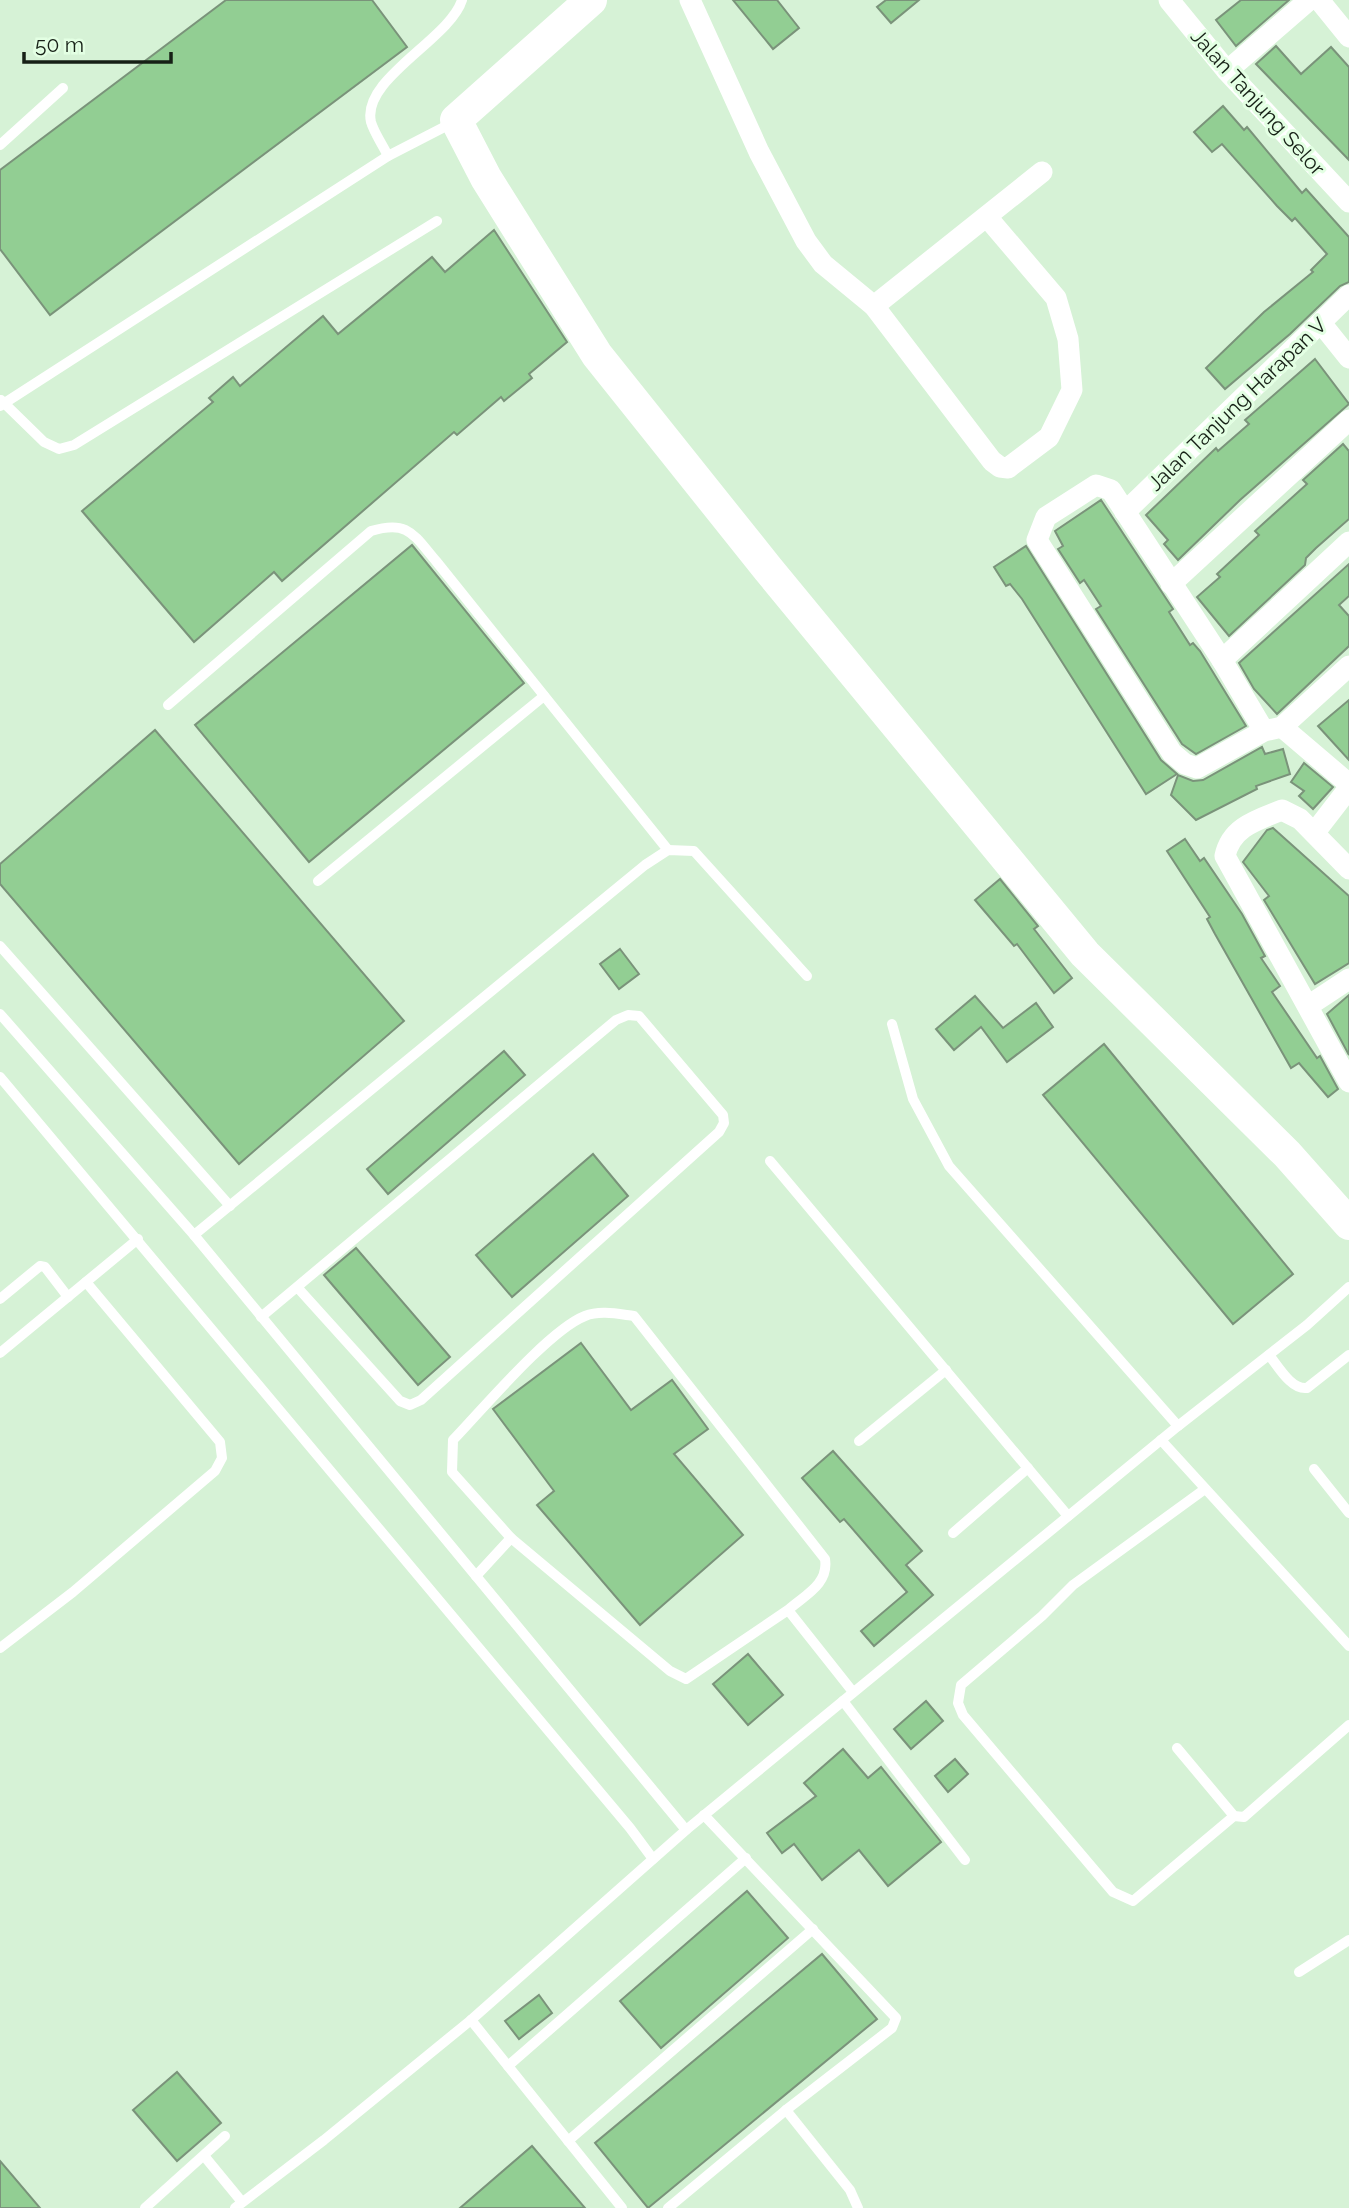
<svg xmlns="http://www.w3.org/2000/svg" width="1349" height="2208" viewBox="0 0 1349 2208" font-family="Raleway,sans-serif">
<style>
.building{fill:#92ce93;stroke:#7a937a;stroke-width:2}
.lines{fill:none;stroke-linecap:round;stroke-linejoin:round}
.lane{stroke:#fff;stroke-width:10}
.street{stroke:#fff;stroke-width:21}
.secondary{stroke:#fff;stroke-width:32}
.labels{text-anchor:middle;dominant-baseline:central;stroke-width:6;stroke-linejoin:round;paint-order:stroke}
.street-label{font-size:21px;fill:#162016;stroke:#e3ffe3}
</style>
<rect width="100%" height="100%" fill="#d6f2d6"/>
<g class="building">
<polygon points="226,0 372,0 407,47 50,315 0,249 0,170"/>
<polygon points="733,0 777,0 799,28 773,49"/>
<polygon points="886,0 919,0 891,23 877,7"/>
<polygon points="1241,0 1289,0 1236,46 1216,20"/>
<polygon points="1276,46 1301,74 1331,47 1349,67 1349,160 1256,64"/>
<polygon points="1223,106 1244,130 1247,127 1302,193 1306,189 1349,237 1349,282 1340,286 1290,334 1225,389 1206,368 1264,312 1313,272 1311,270 1327,254 1295,218 1292,221 1277,206 1222,144 1212,152 1194,132"/>
<polygon points="494,230 567,342 529,374 532,378 504,401 501,397 457,435 454,432 282,581 274,572 194,642 82,511 213,402 209,398 233,377 240,386 323,316 338,334 432,257 445,272"/>
<polygon points="1315,359 1349,404 1240,500 1178,560 1164,544 1168,540 1146,515 1216,448 1218,451 1249,424 1245,420"/>
<polygon points="1343,444 1349,451 1349,519 1316,548 1306,558 1305,565 1229,636 1197,597 1220,577 1217,574 1259,535 1255,531 1307,484 1303,480"/>
<polygon points="1101,500 1173,609 1169,612 1190,645 1193,643 1200,651 1246,726 1196,754 1182,744 1096,609 1101,606 1084,580 1080,583 1058,549 1063,546 1055,531"/>
<polygon points="412,545 524,683 309,862 195,725"/>
<polygon points="1026,546 1161,760 1177,774 1146,794 1022,599 1010,584 1006,586 994,567"/>
<polygon points="1349,564 1349,596 1339,605 1349,616 1349,646 1277,714 1254,689 1239,663"/>
<polygon points="1349,700 1349,760 1318,726"/>
<polygon points="155,730 404,1021 239,1164 0,884 0,864"/>
<polygon points="1262,747 1265,754 1283,749 1290,774 1256,786 1257,789 1196,820 1171,795 1178,775 1193,781 1203,780"/>
<polygon points="1304,763 1333,787 1313,809 1299,796 1304,791 1291,782"/>
<polygon points="1273,828 1349,896 1349,963 1315,984 1264,900 1269,896 1243,862 1267,830"/>
<polygon points="1185,839 1200,861 1204,858 1242,914 1265,956 1261,958 1280,986 1272,992 1317,1058 1320,1056 1338,1089 1328,1097 1299,1063 1291,1068 1215,934 1207,919 1210,917 1167,851"/>
<polygon points="1000,879 1038,926 1034,929 1072,978 1054,993 1017,944 1014,946 975,900"/>
<polygon points="620,949 639,974 619,989 600,964"/>
<polygon points="1349,995 1349,1055 1327,1014"/>
<polygon points="975,996 1003,1028 1036,1003 1053,1027 1007,1062 981,1027 954,1050 936,1029"/>
<polygon points="1104,1044 1293,1274 1233,1324 1043,1095"/>
<polygon points="504,1051 525,1075 388,1194 367,1169"/>
<polygon points="593,1154 628,1196 512,1297 476,1255"/>
<polygon points="356,1248 450,1357 418,1385 324,1275"/>
<polygon points="581,1343 631,1410 672,1380 708,1429 674,1454 743,1535 640,1625 537,1505 554,1491 493,1409"/>
<polygon points="833,1451 922,1551 906,1565 933,1595 874,1646 861,1631 907,1592 844,1519 840,1522 802,1478"/>
<polygon points="748,1654 783,1695 748,1725 713,1684"/>
<polygon points="926,1701 943,1721 911,1749 894,1729"/>
<polygon points="843,1749 868,1778 881,1767 941,1842 888,1886 859,1850 822,1880 794,1844 782,1853 767,1833 816,1796 804,1783"/>
<polygon points="955,1759 968,1774 948,1792 935,1776"/>
<polygon points="747,1891 788,1938 661,2048 620,2001"/>
<polygon points="822,1954 877,2019 648,2208 595,2143"/>
<polygon points="539,1995 552,2013 519,2039 505,2021"/>
<polygon points="177,2072 221,2123 177,2161 133,2110"/>
<polygon points="532,2146 585,2208 460,2208"/>
<polygon points="0,2161 40,2208 0,2208"/>
</g>
<g class="lines">
<g class="lane">
<polyline points="0,145 63,88"/>
<path d="M388 156C383 145 374 133 371 122 361 79 450 39 462 0"/>
<polyline points="1,400 44,442 59,449 74,445 437,221"/>
<polyline points="0,406 388,156 454,122"/>
<path d="M168 705 371 531C408 520 413 534 436 561L668 850"/>
<polyline points="318,881 544,696"/>
<polyline points="0,946 230,1206"/>
<polyline points="0,1014 194,1235 686,1830"/>
<polyline points="892,1024 913,1099 949,1166 1178,1426"/>
<polyline points="0,1077 630,1828 653,1859"/>
<polyline points="770,1161 1068,1516"/>
<polyline points="194,1235 645,865 668,850 694,851 807,976"/>
<polyline points="0,1299 40,1266 45,1267 68,1297"/>
<polyline points="261,1317 616,1020 628,1015 639,1016 723,1115 724,1123 719,1132 421,1400 410,1405 400,1401 297,1287"/>
<polyline points="0,1353 138,1239"/>
<path d="M1269 1355C1278 1366 1291 1390 1307 1388L1349 1355"/>
<polyline points="1161,1440 1349,1646"/>
<polyline points="859,1441 946,1370"/>
<polyline points="1314,1469 1349,1513"/>
<polyline points="1205,1489 1073,1585 1042,1616 961,1685 958,1703 963,1715 1113,1892 1133,1901 1234,1816"/>
<polyline points="953,1533 1028,1468"/>
<polyline points="476,1576 511,1538"/>
<path d="M788 1610 686 1679 670 1671 511 1538 452 1472 453 1440C482 1410 549 1330 585 1316 600 1310 618 1314 634 1316L825 1559C829 1584 805 1595 788 1610L853 1692"/>
<polyline points="0,1648 73,1592 215,1471 222,1458 220,1442 86,1282"/>
<polyline points="843,1701 965,1860"/>
<polyline points="1177,1748 1234,1816 1244,1817 1349,1725"/>
<polyline points="1299,1972 1349,1940"/>
<polyline points="471,2020 622,2208"/>
<polyline points="508,2066 746,1858"/>
<polyline points="786,2110 850,2190 858,2208"/>
<polyline points="568,2141 813,1929"/>
<polyline points="205,2157 242,2202"/>
<polyline points="145,2208 225,2136"/>
<polyline points="235,2208 324,2140 471,2020 686,1830 1178,1426 1307,1325 1349,1287"/>
<polyline points="668,2208 786,2110 892,2028 896,2018 704,1815"/>
</g>
<g class="street">
<polyline points="690,0 759,152 806,241 823,264 874,306 992,461 1000,467 1008,468 1049,437 1072,390 1068,339 1056,298 987,217"/>
<polyline points="1169,0 1227,71 1349,202"/>
<polyline points="1319,0 1349,37"/>
<polyline points="1227,71 1309,0"/>
<polyline points="874,306 1042,172"/>
<polyline points="1321,323 1349,358"/>
<polyline points="1125,512 1349,295"/>
<polyline points="1171,584 1349,420"/>
<polyline points="1222,660 1349,542"/>
<polyline points="1282,727 1349,784"/>
<polyline points="1264,731 1222,660 1111,490 1096,485 1046,517 1037,540 1172,753 1185,764 1197,768 1264,731 1282,727 1349,666"/>
<polyline points="1315,832 1349,788"/>
<path d="M1349 869 1300 819 1282 810C1257 820 1231 827 1225 856L1349 1082"/>
<polyline points="1308,1006 1349,979"/>
</g>
<polyline class="secondary" points="591,0 456,120 486,178 597,355 768,569 1085,954 1287,1154 1349,1224"/>
</g>
<g class="labels">
<g class="street-label">
<text transform="translate(1258 102) rotate(48)">Jalan Tanjung Selor</text>
<text transform="translate(1237 404) rotate(-44)">Jalan Tanjung Harapan V</text>
</g>
</g>
<path d="M24 52v10h147v-10" fill="none" stroke="#162016" stroke-width="3.5"/>
<text x="35" y="52" font-size="21" fill="#162016" stroke="#e3ffe3" stroke-width="5" paint-order="stroke">50 m</text>
</svg>
